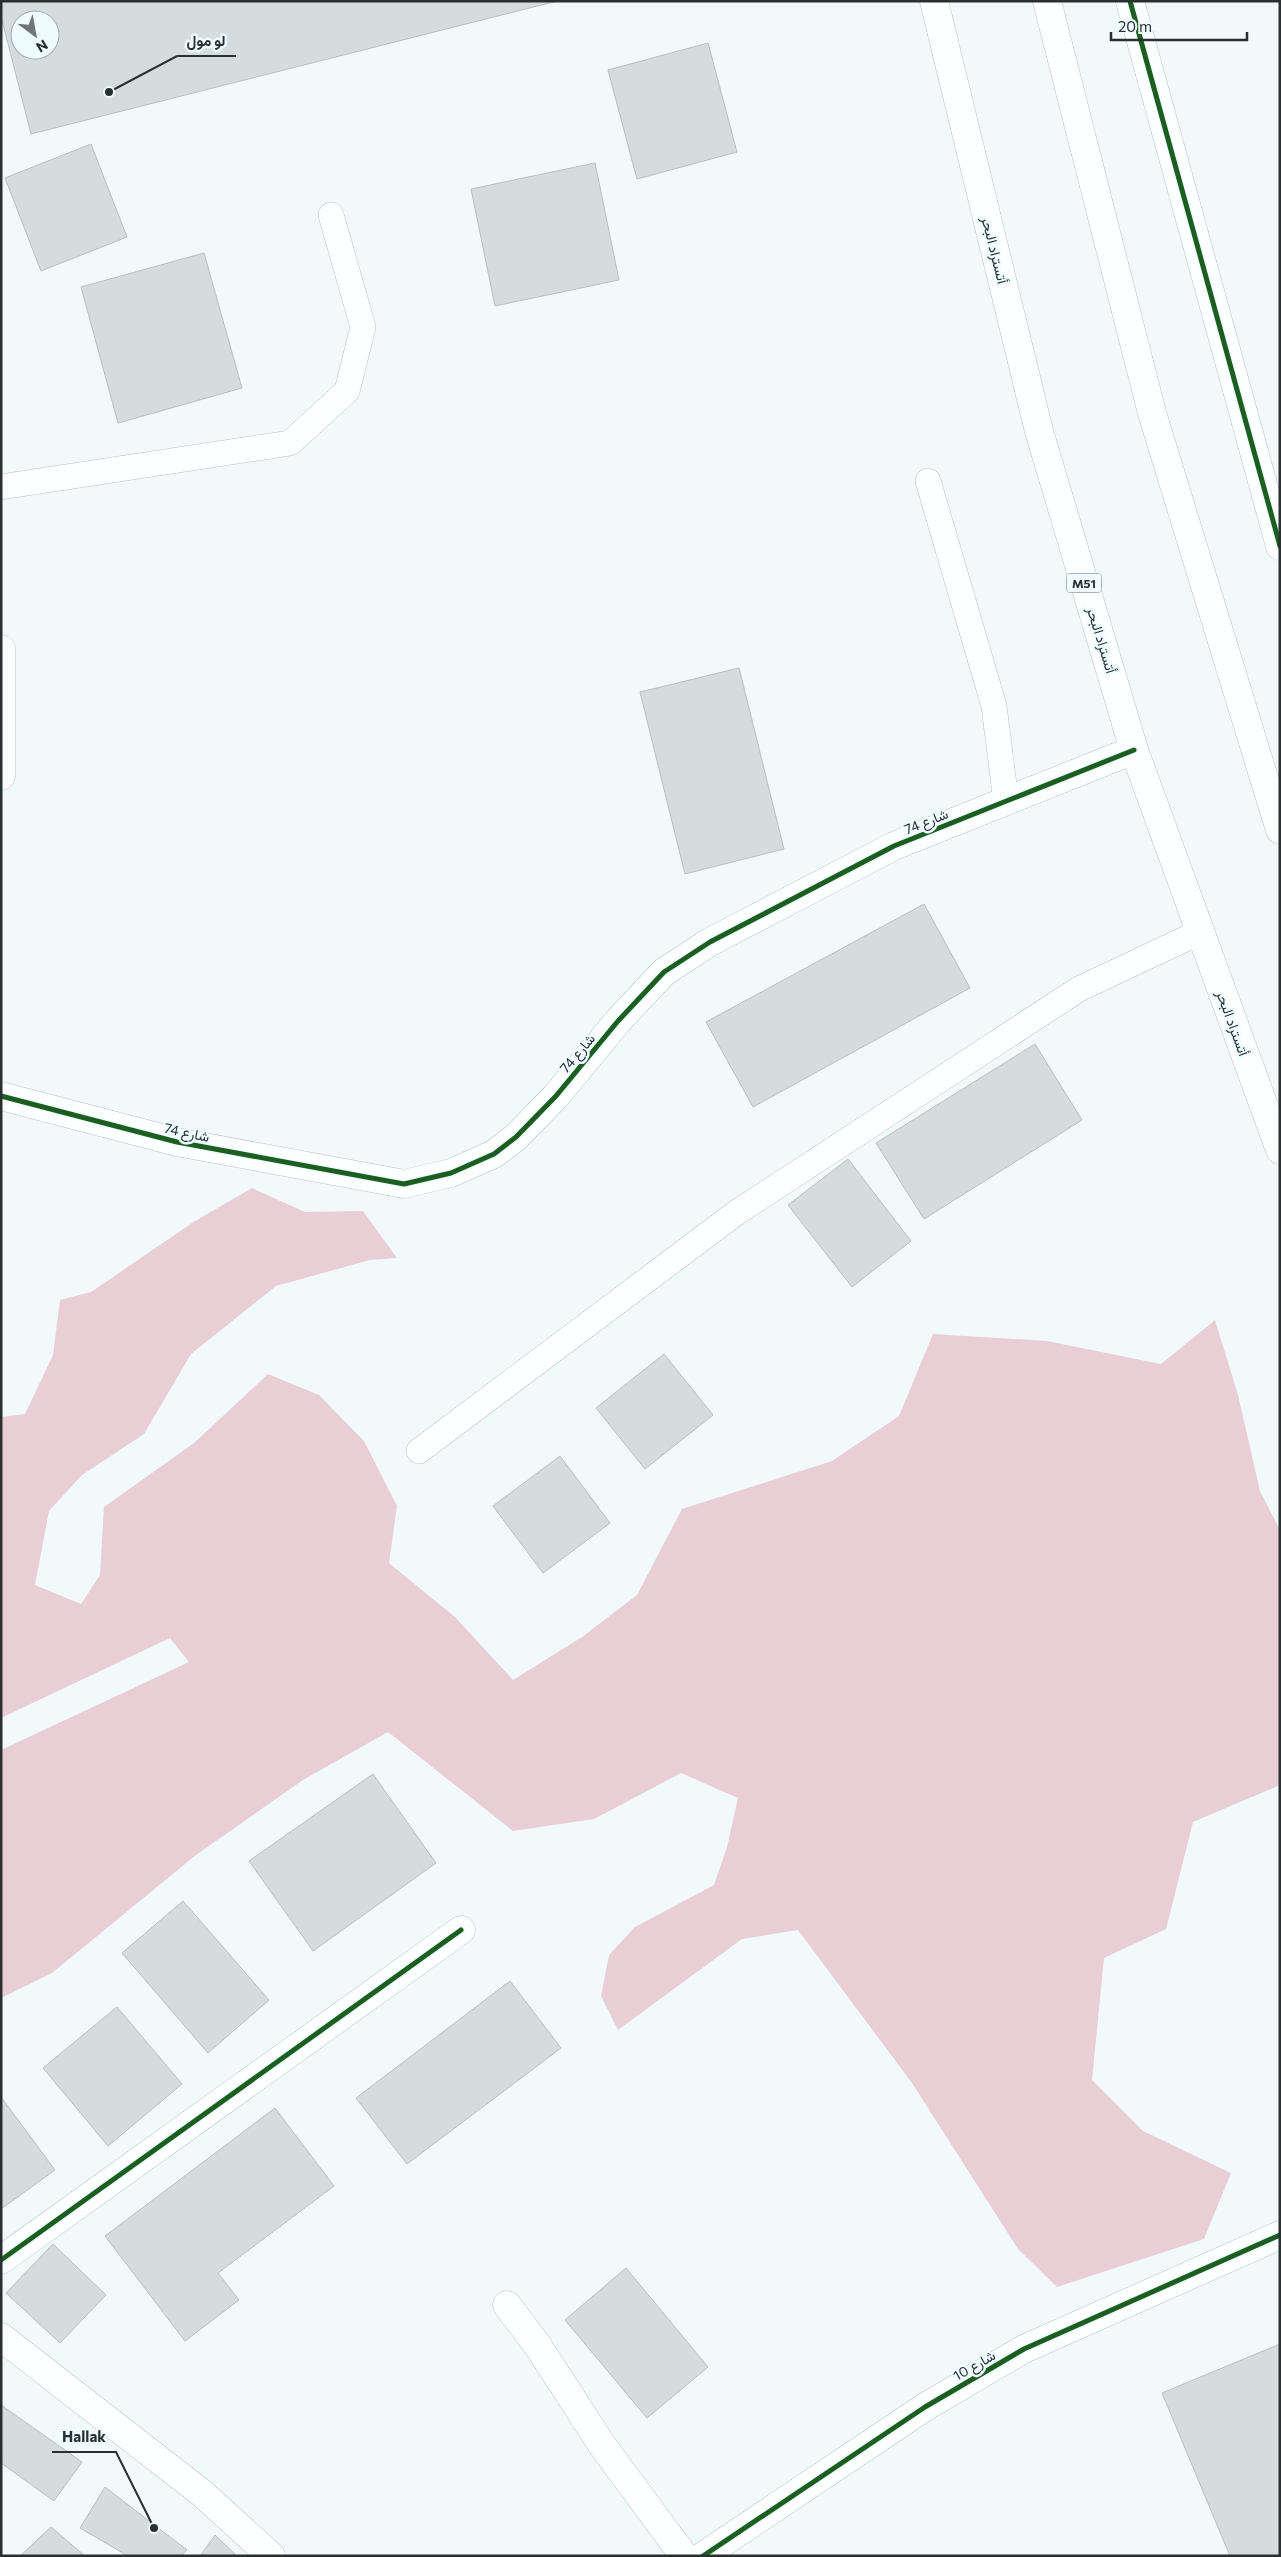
<svg xmlns="http://www.w3.org/2000/svg" width="1281" height="2557" viewBox="0 0 1281 2557" font-family="Commissioner,Vazirmatn,sans-serif">
<style>
.forest{fill:#eaced6}
.building{fill:#d5dcde;stroke:#b8bfc2;fill-rule:evenodd}
.lines{fill:none;stroke-linecap:round;stroke-linejoin:round}
.lane-casing{stroke:#bbc2c5;stroke-width:26}
.street-casing{stroke:#bbc2c5;stroke-width:29}
.secondary-casing{stroke:#bbc2c5;stroke-width:29}
.highway-casing{stroke:#bbc2c5;stroke-width:29}
.lane{stroke:#fdfefe;stroke-width:25}
.street{stroke:#fdfefe;stroke-width:28}
.secondary{stroke:#fdfefe;stroke-width:28}
.highway{stroke:#fdfefe;stroke-width:28}
.cycleway-casing{stroke:#eefbff;stroke-width:8}
.cycleway{stroke:#1b5e20;stroke-width:5}
.labels{text-anchor:middle;dominant-baseline:central;stroke-width:5;stroke-linejoin:round;paint-order:stroke}
.shield{fill:#eefbff;stroke:#636d70;stroke-width:1}
.shield-label{font-size:12px;font-weight:bold;fill:#283032}
.street-label{font-size:14px;fill:#283032;stroke:#eefbff}
.leader{fill:none;stroke:#283032;stroke-width:2}
.callout-dot{fill:#283032;stroke:#eefbff;stroke-width:2}
.callout-label{font-size:15px;text-anchor:middle;font-weight:bold;fill:#283032;stroke:#eefbff;stroke-width:5;stroke-linejoin:round;paint-order:stroke}
</style>
<rect width="100%" height="100%" fill="#f2f9fb"/>
<polygon class="forest" points="252,1188 305,1212 363,1211 397,1258 370,1260 276,1286 191,1354 144,1434 82,1475 49,1511 35,1585 81,1604 100,1575 104,1507 194,1443 268,1374 319,1395 364,1441 397,1506 389,1563 455,1617 513,1680 582,1637 637,1595 682,1509 832,1461 899,1416 933,1334 1047,1341 1161,1364 1215,1320 1238,1395 1260,1491 1280,1530 1280,1785 1193,1822 1166,1929 1104,1958 1092,2080 1143,2131 1231,2173 1204,2239 1057,2287 1018,2249 912,2083 798,1930 742,1939 618,2030 601,1996 609,1955 635,1927 714,1885 727,1847 738,1798 681,1773 594,1819 513,1831 388,1732 303,1780 196,1855 52,1973 1,1998 1,1750 189,1662 170,1638 1,1718 1,1417 25,1414 53,1355 60,1300 91,1292 195,1221"/>
<g class="building">
<path d="M1 1H557L31 134 1 16ZM20 20H50V50H20Z"/>
<polygon points="708,43 737,152 637,179 608,70"/>
<polygon points="91,144 127,237 41,271 5,178"/>
<polygon points="595,163 619,280 495,306 471,189"/>
<polygon points="204,253 242,388 118,423 81,287"/>
<polygon points="739,668 784,849 685,874 640,692"/>
<polygon points="924,904 970,988 753,1107 706,1022"/>
<polygon points="1035,1044 1082,1120 924,1219 876,1143"/>
<polygon points="848,1159 911,1241 852,1287 788,1205"/>
<polygon points="664,1354 713,1415 645,1469 596,1408"/>
<polygon points="560,1456 610,1523 543,1573 493,1506"/>
<polygon points="373,1774 436,1863 313,1951 249,1861"/>
<polygon points="183,1901 269,2000 208,2053 122,1953"/>
<polygon points="510,1981 561,2048 407,2164 356,2098"/>
<polygon points="117,2007 182,2084 108,2146 43,2068"/>
<polygon points="1,2097 55,2170 1,2209"/>
<polygon points="275,2108 334,2186 218,2273 239,2300 185,2341 105,2236"/>
<polygon points="53,2244 106,2295 60,2343 6,2293"/>
<polygon points="626,2268 708,2367 647,2418 565,2320"/>
<polygon points="1280,2344 1280,2556 1230,2556 1162,2393"/>
<polygon points="1,2405 82,2462 54,2501 1,2463"/>
<polygon points="105,2487 187,2550 181,2556 128,2556 80,2528"/>
<polygon points="51,2527 85,2556 20,2556"/>
<polygon points="215,2535 237,2556 200,2556"/>
</g>
<g class="lines">
<g class="lane-casing">
<g id="lane">
<polyline points="928,481 994,706 1006,801"/>
<polyline points="1,487 290,443 347,391 363,327 331,215"/>
<polyline points="419,1451 736,1213 1079,989 1200,932"/>
</g>
</g>
<g class="street-casing">
<g id="street">
<polyline points="1130,1 1280,546"/>
<polyline points="1,2260 461,1930"/>
<polyline points="507,2305 538,2346 602,2445 684,2556"/>
</g>
</g>
<g class="secondary-casing">
<g id="secondary">
<polyline points="1,649 1,776"/>
<polyline points="1,1096 177,1142 404,1184 451,1173 494,1154 516,1137 556,1096 618,1021 664,972 710,942 894,846 1134,750"/>
<polyline points="1,2337 203,2494 271,2556"/>
<polyline points="703,2556 925,2407 1024,2349 1280,2235"/>
</g>
</g>
<g class="highway-casing">
<g id="highway">
<polyline points="934,1 1039,431 1134,750 1280,1150"/>
<polyline points="1047,1 1152,413 1280,830"/>
</g>
</g>
<use href="#lane" class="lane"/>
<use href="#street" class="street"/>
<use href="#secondary" class="secondary"/>
<use href="#highway" class="highway"/>
<g class="cycleway-casing">
<g id="cycleway">
<polyline points="1130,1 1280,546"/>
<polyline points="1,1096 177,1142 404,1184 451,1173 494,1154 516,1137 556,1096 618,1021 664,972 710,942 894,846 1134,750"/>
<polyline points="1,2260 461,1930"/>
<polyline points="703,2556 925,2407 1024,2349 1280,2235"/>
</g>
</g>
<use href="#cycleway" class="cycleway"/>
</g>
<g class="labels">
<rect class="shield" x="1066.5" y="573.5" width="35" height="19" rx="4"/>
<g class="shield-label">
<text x="1084" y="583">M51</text>
</g>
<g class="street-label">
<text transform="translate(995 250) rotate(76)">أتستراد البحر</text>
<text transform="translate(1102 640) rotate(73)">أتستراد البحر</text>
<text transform="translate(926 821) rotate(-22)">شارع 74</text>
<text transform="translate(1233 1023) rotate(70)">أتستراد البحر</text>
<text transform="translate(577 1053) rotate(-50)">شارع 74</text>
<text transform="translate(187 1132) rotate(12)">شارع 74</text>
<text transform="translate(974 2365) rotate(-30)">شارع 10</text>
</g>
</g>
<path class="leader" d="M109 92L177 56H236M154 2528L116 2452H52"/>
<g class="callout-dot">
<circle cx="109" cy="92" r="5"/>
<circle cx="154" cy="2528" r="5"/>
</g>
<g class="callout-label">
<text x="206" y="46">لو مول</text>
<text x="84" y="2442">Hallak</text>
</g>
<rect width="1281" height="2557" fill="none" stroke="#283032" stroke-width="5"/>
<g transform="translate(35 35) rotate(148)"><circle r="24" fill="#eefbff" stroke="#9faaad"/>
<path d="M0-4L9 19L0 12L-9 19Z" fill="#6f7678"/>
<text y="-8" font-size="14" font-weight="bold" text-anchor="middle" fill="#283032">N</text>
</g>
<path d="M1111 32v8h136v-8" fill="none" stroke="#283032" stroke-width="2.5"/>
<text x="1118" y="32" font-size="15" fill="#283032" stroke="#eefbff" stroke-width="4" paint-order="stroke">20 m</text>
</svg>
